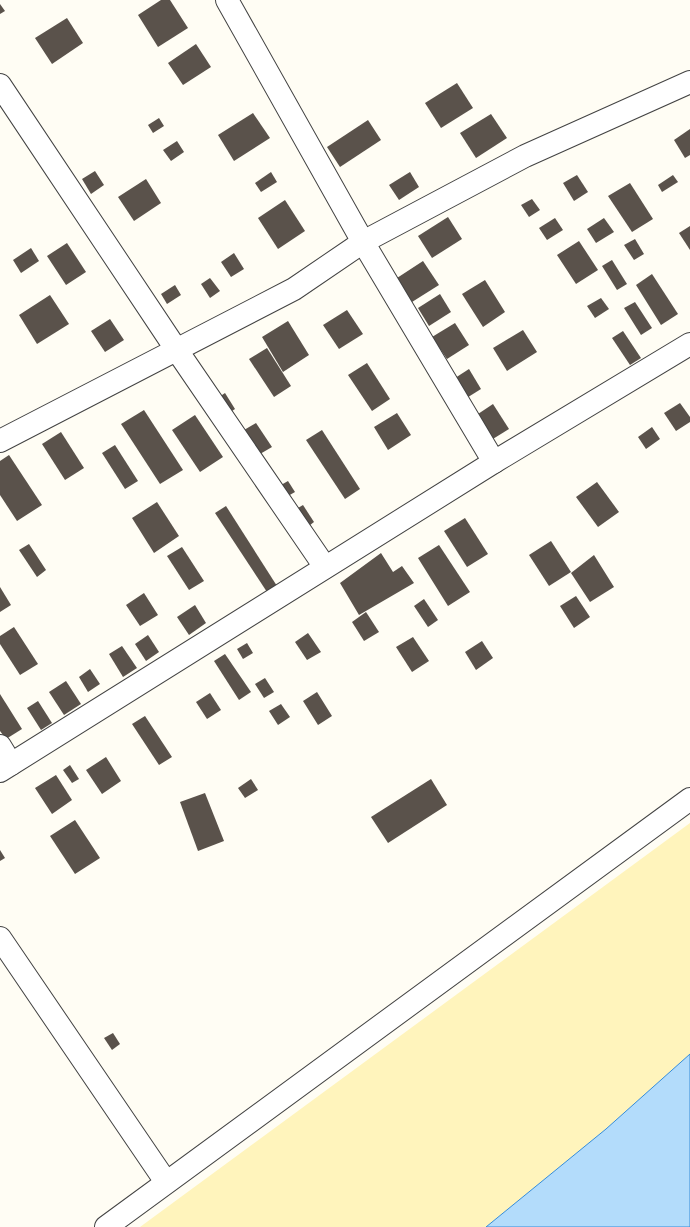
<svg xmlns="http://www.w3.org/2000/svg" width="690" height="1227" viewBox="0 0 690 1227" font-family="'Source Serif 4',serif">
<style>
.sand{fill:#fff4bc}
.water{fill:#b3dcfb;stroke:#348cd9}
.building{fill:#5a524b}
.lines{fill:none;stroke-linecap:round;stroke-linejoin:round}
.street-casing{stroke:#434343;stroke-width:24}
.street{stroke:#fff;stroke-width:22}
</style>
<rect width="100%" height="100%" fill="#fffdf4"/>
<polygon class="sand" points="690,823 690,1054 606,1129 486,1227 140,1227"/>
<polygon class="water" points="690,1054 690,1227 486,1227 606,1129"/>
<g class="building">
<polygon points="161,0 170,0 188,28 158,47 138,15"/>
<polygon points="0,4 5,11 0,14"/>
<polygon points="67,18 83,43 52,64 35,38"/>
<polygon points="196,44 211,67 183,85 168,63"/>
<polygon points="457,83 473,108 441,128 425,103"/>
<polygon points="253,113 270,138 234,161 218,135"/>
<polygon points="491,114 507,138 476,158 460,133"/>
<polygon points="159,118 164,126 153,133 148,125"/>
<polygon points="368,120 381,140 340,167 327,147"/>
<polygon points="690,129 690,155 685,158 674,140"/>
<polygon points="177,141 184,152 171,161 163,150"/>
<polygon points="95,171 104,185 91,194 82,179"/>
<polygon points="271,172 277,182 261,192 255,183"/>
<polygon points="410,172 419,187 399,200 389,185"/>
<polygon points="577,175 588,192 574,201 563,183"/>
<polygon points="673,175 678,182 662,192 658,185"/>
<polygon points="146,179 161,203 134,221 118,197"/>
<polygon points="630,183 653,219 632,232 608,196"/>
<polygon points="532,199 540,210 529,217 521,205"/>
<polygon points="285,200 305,231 278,249 258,218"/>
<polygon points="448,217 462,239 432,258 418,236"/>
<polygon points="555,218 563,230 547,240 539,228"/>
<polygon points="604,218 614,232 596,243 587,229"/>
<polygon points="690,226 690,250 679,233"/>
<polygon points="635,239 644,254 634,260 624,245"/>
<polygon points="579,241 598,270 576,284 557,255"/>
<polygon points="67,243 86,272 66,285 47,256"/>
<polygon points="31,248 39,261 21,273 13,260"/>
<polygon points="234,253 244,269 231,277 221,262"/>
<polygon points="612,260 627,284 617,290 602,266"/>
<polygon points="423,261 439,285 412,302 397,278"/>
<polygon points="652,274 678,314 661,325 636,285"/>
<polygon points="210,278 220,291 210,298 201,284"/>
<polygon points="485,280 505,312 483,327 462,294"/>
<polygon points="175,285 181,295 167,304 161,294"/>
<polygon points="440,294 451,312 429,326 418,308"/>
<polygon points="50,295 69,324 37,344 19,315"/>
<polygon points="601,298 609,309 595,318 587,306"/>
<polygon points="635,302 652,328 641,335 624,308"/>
<polygon points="347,310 363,334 339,349 323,325"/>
<polygon points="110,319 124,340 105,352 91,331"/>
<polygon points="288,321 309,355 283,372 262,337"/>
<polygon points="455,323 469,345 447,359 432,337"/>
<polygon points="523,330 537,352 507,371 493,348"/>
<polygon points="623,331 641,358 630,365 612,338"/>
<polygon points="267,348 291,386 274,397 249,359"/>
<polygon points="367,363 390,399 372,411 348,375"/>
<polygon points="469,369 481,389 465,399 452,380"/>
<polygon points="225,393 235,409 229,413 219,397"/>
<polygon points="680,403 690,417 690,422 676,431 664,413"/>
<polygon points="493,404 509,429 488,442 472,418"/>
<polygon points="144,410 183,470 160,484 121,424"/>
<polygon points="397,413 411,435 388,450 374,427"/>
<polygon points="195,415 223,457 200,472 172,430"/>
<polygon points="256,423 272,447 260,454 244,430"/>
<polygon points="652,427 660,439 646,449 638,437"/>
<polygon points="322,430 360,489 345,499 306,440"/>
<polygon points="61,432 84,468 65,480 42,444"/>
<polygon points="115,445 138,481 125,489 102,453"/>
<polygon points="9,455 42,505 17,521 0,495 0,461"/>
<polygon points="288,481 295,492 288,496 281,485"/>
<polygon points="597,482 619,512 598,527 576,497"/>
<polygon points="157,502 179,536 154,553 132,518"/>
<polygon points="303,505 314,522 305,529 293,511"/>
<polygon points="226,506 277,586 267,592 215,513"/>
<polygon points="465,518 488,554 467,567 444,531"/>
<polygon points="551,541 571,572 549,586 529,555"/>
<polygon points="29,544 46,570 37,577 19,550"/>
<polygon points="439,545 470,592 448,606 418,558"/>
<polygon points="182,547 204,581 189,590 167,556"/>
<polygon points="381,553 393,572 402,566 414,583 359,615 340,583"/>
<polygon points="594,555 614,587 590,602 571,573"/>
<polygon points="0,587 11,605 0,612"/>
<polygon points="144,593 158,615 140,626 126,605"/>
<polygon points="576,596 590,617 574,628 560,606"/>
<polygon points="424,599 438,620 428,627 414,606"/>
<polygon points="195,605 206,623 189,635 177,617"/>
<polygon points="366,612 379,632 364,641 352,622"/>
<polygon points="14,627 38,664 20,675 0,644 0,636"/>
<polygon points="308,633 321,652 307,660 295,642"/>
<polygon points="148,635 159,652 146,661 135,644"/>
<polygon points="413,637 429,661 412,672 396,647"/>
<polygon points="482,641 493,658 476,670 465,652"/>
<polygon points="247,643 253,653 243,659 237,649"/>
<polygon points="122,646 137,668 123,677 109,654"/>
<polygon points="225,654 251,692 239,700 214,661"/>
<polygon points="90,669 100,684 88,692 79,677"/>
<polygon points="265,678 274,692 264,698 255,684"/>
<polygon points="66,681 81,704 64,715 49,692"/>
<polygon points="317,692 332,716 318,725 303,701"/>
<polygon points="210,693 221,710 207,719 196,702"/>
<polygon points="0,694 22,729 6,739 0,731"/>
<polygon points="38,701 52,723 41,730 27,708"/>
<polygon points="281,704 290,717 278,725 269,711"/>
<polygon points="145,716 172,757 159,765 132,724"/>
<polygon points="106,757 121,781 102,794 86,770"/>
<polygon points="70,765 79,779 72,783 63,770"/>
<polygon points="56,775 72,800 52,814 35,788"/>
<polygon points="251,779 258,790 245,798 238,788"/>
<polygon points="431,779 447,805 388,843 371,817"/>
<polygon points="205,793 224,841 198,851 180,802"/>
<polygon points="75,820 100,858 75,874 50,836"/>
<polygon points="0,850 5,858 0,861"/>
<polygon points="113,1033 120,1044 112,1050 104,1038"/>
</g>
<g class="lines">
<g class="street-casing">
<g id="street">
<polyline points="227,0 363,242 494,462"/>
<polyline points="0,85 176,349 325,567"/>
<polyline points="0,441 294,289 363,242 525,156 690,82"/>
<polyline points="0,746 11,764"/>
<polyline points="0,771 494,462 690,344"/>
<polyline points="0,938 166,1182"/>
<polyline points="106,1227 690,799"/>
</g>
</g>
<use href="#street" class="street"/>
</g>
</svg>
